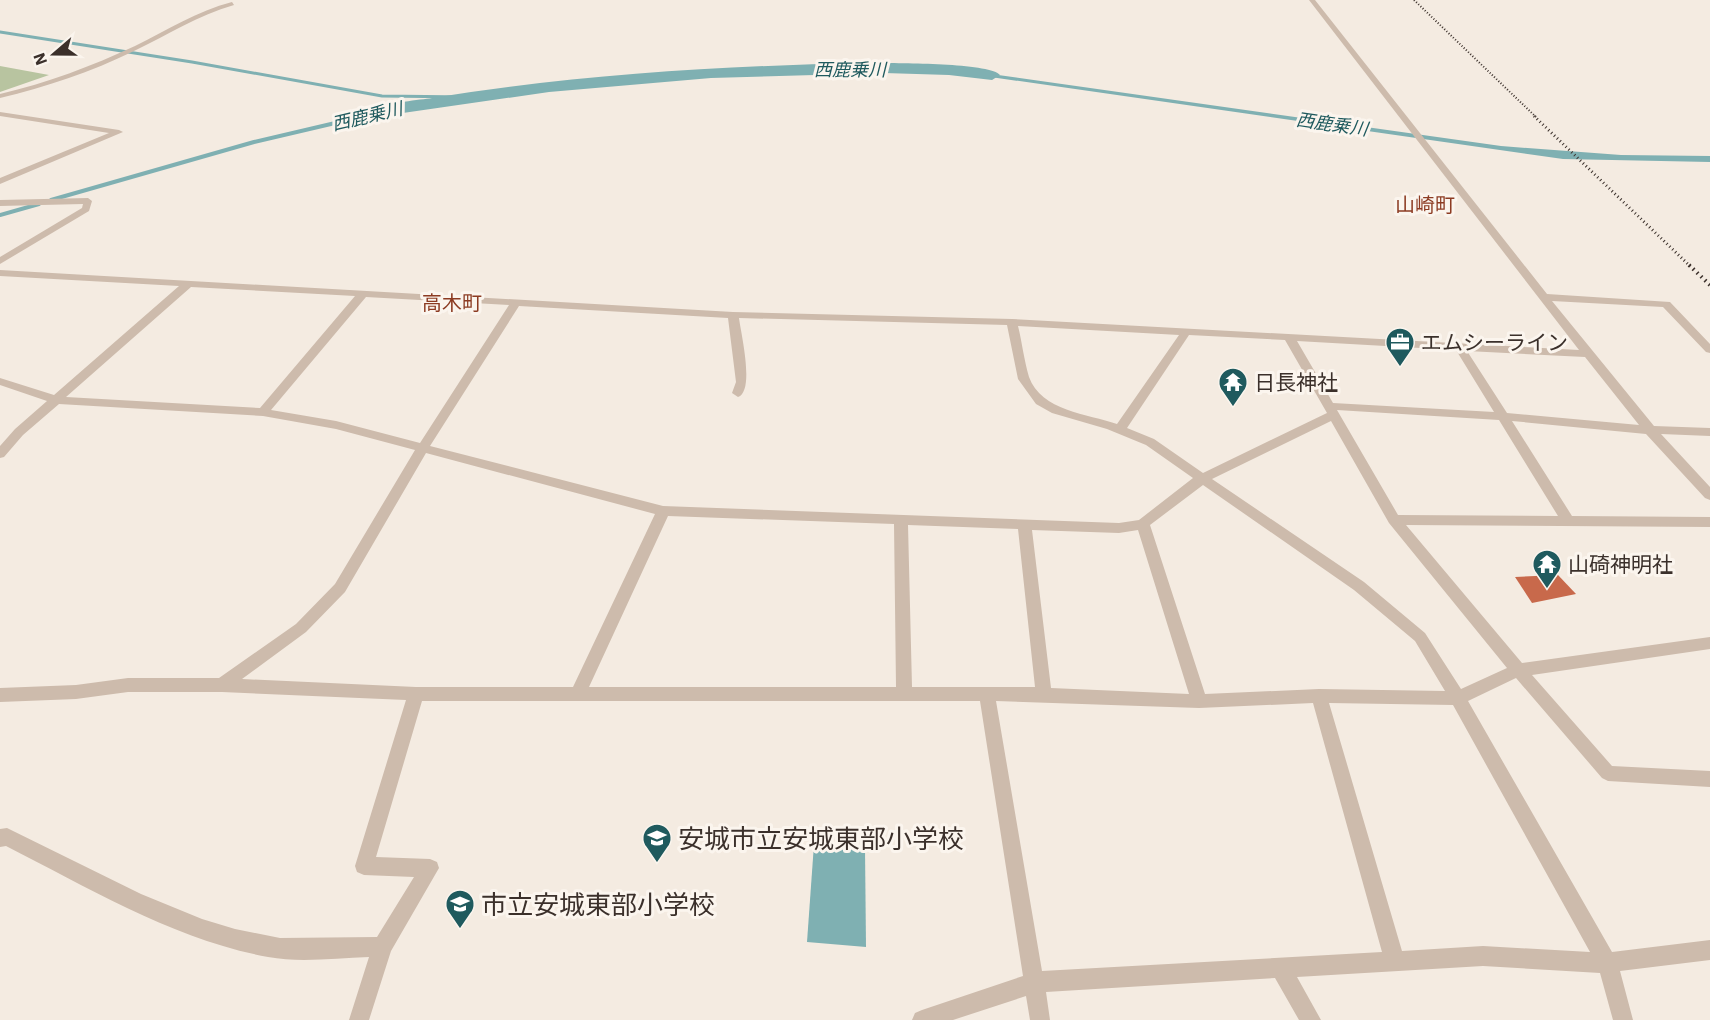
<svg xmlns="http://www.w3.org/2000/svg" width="1710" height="1020" viewBox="0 0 1710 1020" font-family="'IBM Plex Sans','Noto Sans JP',sans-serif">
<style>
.green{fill:#b8c4a0}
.water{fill:#7fb0b2}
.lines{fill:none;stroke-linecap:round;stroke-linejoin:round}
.stream-far1{stroke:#7fb0b2;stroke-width:3}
.stream{stroke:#7fb0b2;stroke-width:4}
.river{fill:#7fb0b2;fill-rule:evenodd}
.building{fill:#c8694b}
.minor{fill:#cdbbac;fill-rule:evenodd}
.rail-far2{stroke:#3b302b;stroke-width:2;stroke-dasharray:1 2;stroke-linecap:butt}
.rail-far1{stroke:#3b302b;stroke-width:3;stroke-dasharray:1 3;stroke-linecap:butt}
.rail{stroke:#3b302b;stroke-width:4;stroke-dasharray:1.5 4;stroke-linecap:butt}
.labels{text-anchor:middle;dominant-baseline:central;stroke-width:6;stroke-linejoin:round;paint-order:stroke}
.far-water-label{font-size:18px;font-style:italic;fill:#1f5a5e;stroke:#fbf5ee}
.far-quarter-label{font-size:20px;fill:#8c3b22;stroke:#fbf5ee}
.poi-label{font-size:21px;fill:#3b302b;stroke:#fbf5ee;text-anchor:start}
.near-poi-label{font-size:26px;fill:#3b302b;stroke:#fbf5ee;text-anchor:start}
</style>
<rect width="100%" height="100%" fill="#f4ebe1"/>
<polygon class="green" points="0,66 49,75 0,92"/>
<g class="water">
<polygon points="948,68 1501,146 1621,155 1710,156 1710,162 1563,159 949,71"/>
<polygon points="814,844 865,849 866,947 807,942"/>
</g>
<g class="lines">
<g class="stream-far1">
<polyline points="0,32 192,62 382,96 468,97"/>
<polyline points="358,117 389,110"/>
</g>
<g class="stream">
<polyline points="51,200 254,142 365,116"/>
<polyline points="0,215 39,204"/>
</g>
<path class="river" d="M862 63C884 63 990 62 1000 75L992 80 949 75 884 73 711 78 549 92 389 115 380 110C386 102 421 100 432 98 575 75 718 66 862 63Z"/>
</g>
<polygon class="building" points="1558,575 1576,594 1532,603 1515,577"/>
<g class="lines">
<g class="minor">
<path d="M1309 0H1315L1547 294 1670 302 1710 344V353L1706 352 1663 307 1552 301 1654 426 1710 428V436L1661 434 1710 487V500L1705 498 1646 434 1512 421 1572 516 1710 517V527L1406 525 1522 663 1710 637V649L1532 675 1612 766 1710 771V787L1608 781 1602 778 1516 678 1468 701 1612 952 1710 940V960L1620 971 1633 1020H1613L1600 973 1483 966 1297 977 1321 1020H1299L1275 978 1046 992 1050 1020H1030L1026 996 953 1020H912L915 1013 922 1010 1023 976 980 701H422L376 857 430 859 437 862 439 868 391 951 369 1020H349L369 957C336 958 300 963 268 957 175 940 89 888 6 846L0 847V829L7 828 141 894 202 919 235 929 280 938 377 937 414 877 364 875 357 872 355 866 406 700 222 692H128L76 699 0 702V688L76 685 128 678H219L296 624 335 584 415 450 336 429 263 416 59 404 23 435 4 457 0 458V446L15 429 47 401 0 385V378L54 395 179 286 0 276V270L733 312 1012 319 1579 350ZM191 287 355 296 260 408 66 397ZM366 297 509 305 420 443 336 421 271 410ZM519 306 728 318 736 382 732 393 738 397C755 391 741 334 739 318L1007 325 1018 379 1036 404 1052 413 1107 429 1146 445 1193 478 1139 520 1119 523 663 506 430 446ZM1018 326 1179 335 1117 424C1088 414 1041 411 1029 377 1024 360 1022 342 1018 326ZM1189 335 1285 340 1327 413 1203 473 1154 439 1127 428ZM1297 341 1456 350 1494 412 1333 403ZM1467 351 1585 357 1639 425 1507 413ZM1337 410 1499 420 1558 516 1398 515ZM1331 421 1389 523 1507 668 1461 689 1425 633 1364 582 1212 479ZM426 453 655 514 573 687H416L242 679 306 632 345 592ZM1203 485 1354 590 1415 641 1445 691 1319 689 1205 694 1150 525ZM668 516 894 524 896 687H589ZM908 525 1018 529 1035 687H912ZM1032 530 1119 533 1138 530 1189 694 1051 688ZM996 701 1199 708 1313 703 1382 952 1042 971ZM1329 703 1453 705 1590 952 1483 946 1402 951Z"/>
<path d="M232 2 234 5C198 15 168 35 134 51 91 72 46 87 0 98V94C47 83 92 66 135 46 167 30 197 11 232 2Z"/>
<polygon points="0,112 119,130 123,132 0,184 0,178 109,133 0,116"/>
<polygon points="88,198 92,201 89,211 0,264 0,257 82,208 83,204 0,206 0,200"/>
</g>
<polyline class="rail-far2" points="1414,0 1536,117"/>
<polyline class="rail-far1" points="1534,116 1691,267"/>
<polyline class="rail" points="1689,265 1710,285"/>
</g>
<defs>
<g id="office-pin" transform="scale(1.5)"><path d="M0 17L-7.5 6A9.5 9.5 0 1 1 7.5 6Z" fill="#1f5a5e" stroke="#fbf5ee"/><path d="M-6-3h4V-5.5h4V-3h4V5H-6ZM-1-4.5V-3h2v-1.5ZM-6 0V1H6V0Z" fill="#fff"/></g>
<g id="temple-pin" transform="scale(1.5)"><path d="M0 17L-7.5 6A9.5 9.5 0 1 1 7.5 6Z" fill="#1f5a5e" stroke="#fbf5ee"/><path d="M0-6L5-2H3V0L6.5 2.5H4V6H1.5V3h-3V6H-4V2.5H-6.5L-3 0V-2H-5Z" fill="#fff"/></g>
<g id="school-pin" transform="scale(1.5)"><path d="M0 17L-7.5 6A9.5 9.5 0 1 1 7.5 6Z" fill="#1f5a5e" stroke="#fbf5ee"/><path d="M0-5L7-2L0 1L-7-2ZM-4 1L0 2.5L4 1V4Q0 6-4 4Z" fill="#fff"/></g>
</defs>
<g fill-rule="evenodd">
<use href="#office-pin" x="1400" y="342"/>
<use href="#temple-pin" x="1233" y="382"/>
<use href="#temple-pin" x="1547" y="564"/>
<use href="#school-pin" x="657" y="838"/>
<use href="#school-pin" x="460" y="904"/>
</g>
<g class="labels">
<g class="far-water-label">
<text x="850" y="69">西鹿乗川</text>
<text transform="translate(367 116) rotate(-13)">西鹿乗川</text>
<text transform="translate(1332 124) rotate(8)">西鹿乗川</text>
</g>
<g class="far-quarter-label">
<text x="1425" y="204">山崎町</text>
<text x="452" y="302">高木町</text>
</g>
<g class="poi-label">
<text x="1421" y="342">エムシーライン</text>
<text x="1254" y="382">日長神社</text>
<text x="1568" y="564">山碕神明社</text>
</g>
<g class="near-poi-label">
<text x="678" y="838">安城市立安城東部小学校</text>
<text x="481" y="904">市立安城東部小学校</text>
</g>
</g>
<g transform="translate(54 54) rotate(250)" stroke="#fbf5ee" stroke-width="4.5" paint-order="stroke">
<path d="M0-4.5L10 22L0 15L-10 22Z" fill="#3b302b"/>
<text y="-9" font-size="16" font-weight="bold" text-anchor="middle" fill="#3b302b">N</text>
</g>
</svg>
